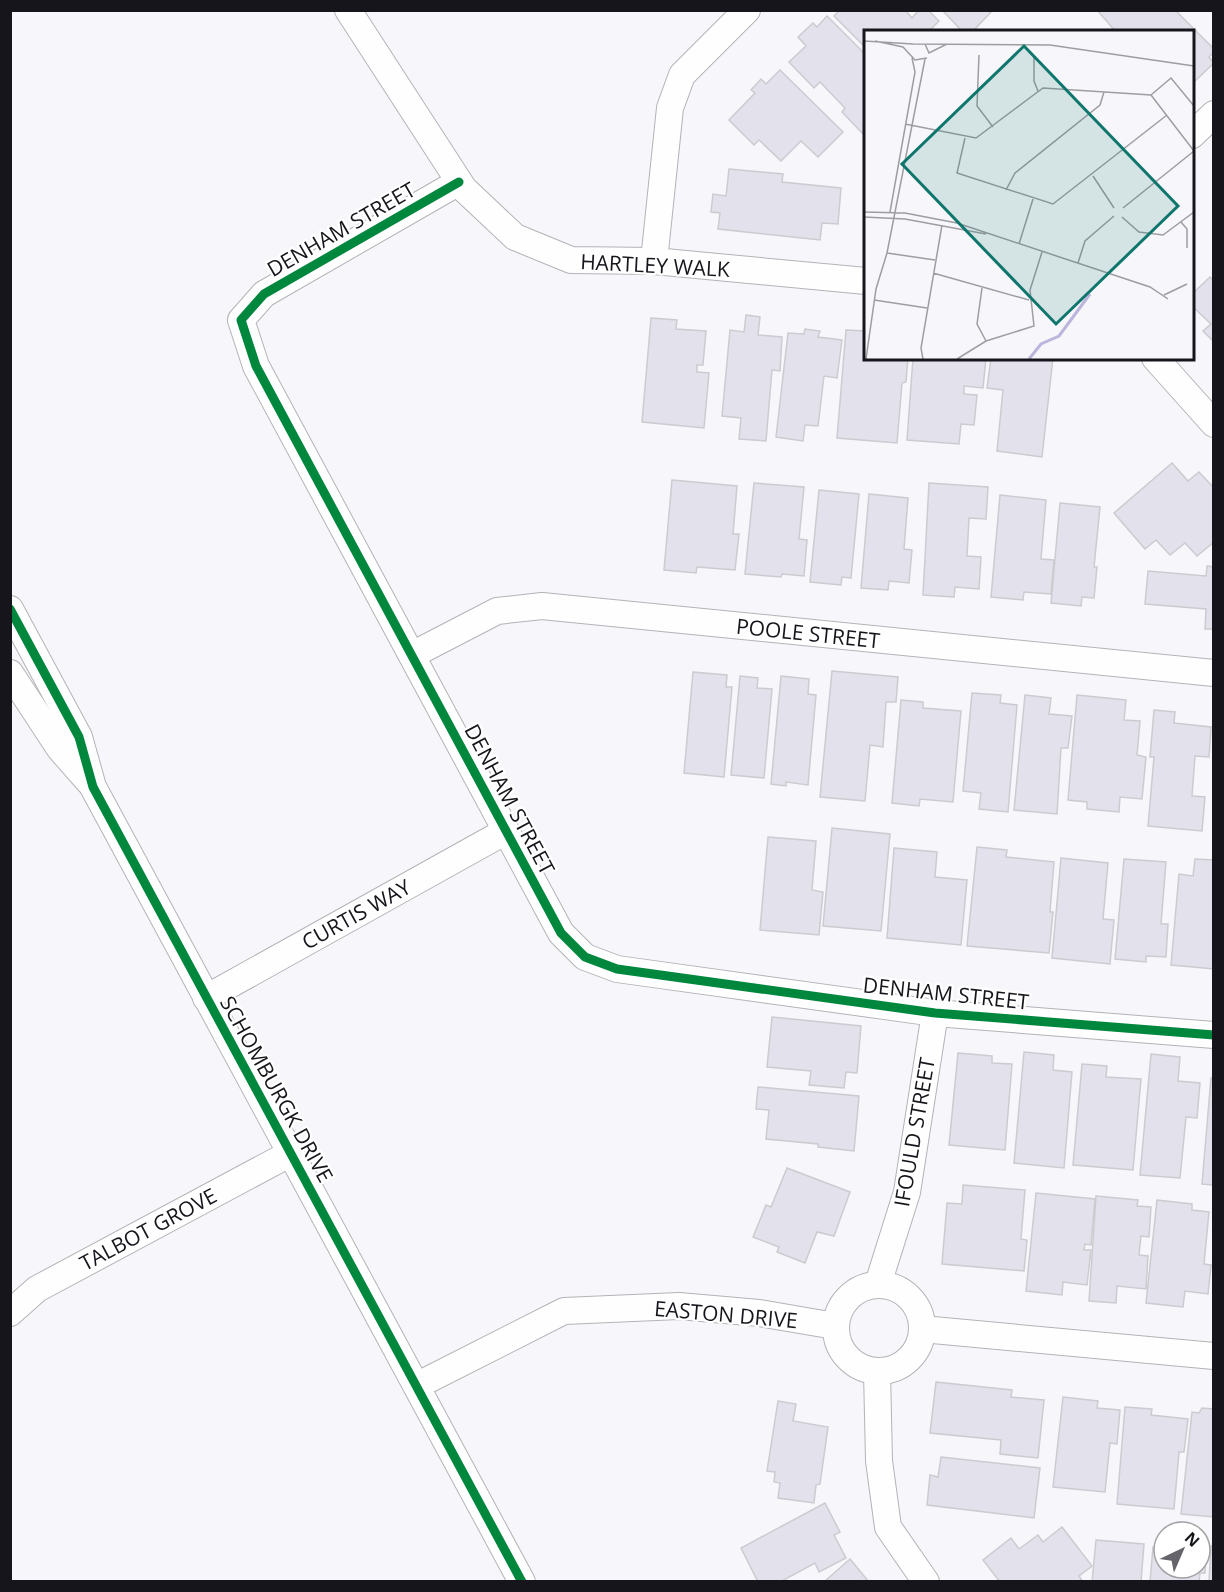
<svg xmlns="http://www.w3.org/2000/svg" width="1224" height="1592" viewBox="0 0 1224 1592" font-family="'Open Sans',sans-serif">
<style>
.building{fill:#e2e1ec;stroke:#cccbd0;stroke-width:1.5}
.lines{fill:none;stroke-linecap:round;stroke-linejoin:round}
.minor-casing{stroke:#b3b3b8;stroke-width:28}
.minor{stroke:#fefefe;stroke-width:26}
.cycleway-casing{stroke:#fff;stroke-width:13}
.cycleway{stroke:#00873e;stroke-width:9}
.labels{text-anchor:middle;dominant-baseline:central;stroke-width:4.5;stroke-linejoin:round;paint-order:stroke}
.street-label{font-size:21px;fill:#16151c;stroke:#fff}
.inset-river{fill:none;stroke:#bcb5dc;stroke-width:3}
.inset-road{fill:none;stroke:#9d9da2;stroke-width:1.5}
.view{fill:#0f766e;fill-opacity:0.15;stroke:#0f766e;stroke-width:3}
.inset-edge{fill:none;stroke:#16151c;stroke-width:3}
</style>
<rect width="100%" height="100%" fill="#f7f7fb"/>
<g class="building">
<polygon points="840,10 905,10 912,18 919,10 928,10 939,21 931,29 934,32 866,32 866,48 834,16"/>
<polygon points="942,10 993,10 972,32 963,32"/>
<polygon points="1097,10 1175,10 1214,49 1214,52 1209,57 1214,63 1195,81 1192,79 1192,32 1116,32"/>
<polygon points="827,16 866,55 864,135 842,112 845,108 820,82 814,88 789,62 806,46 798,37 813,23 817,27"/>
<polygon points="780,70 843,132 818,157 801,141 781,161 759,140 754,145 729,120 755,93 751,90 761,79 766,84"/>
<polygon points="729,169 783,174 782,182 841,188 838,224 822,223 820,240 718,229 720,213 711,212 713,194 726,196"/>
<polygon points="1210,277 1214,281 1214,342 1203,331 1211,324 1192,306 1192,294"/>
<polygon points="746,315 760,317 758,335 782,337 780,371 772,370 766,441 739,439 741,418 722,416 730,330 744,332"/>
<polygon points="651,318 677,320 676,329 706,331 703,365 697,365 697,372 709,373 704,428 642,422"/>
<polygon points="805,329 820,331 818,337 842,340 837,378 824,376 818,426 805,425 803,441 776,437 788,333 804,334"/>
<polygon points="846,330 866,331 866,358 908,358 906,382 902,383 897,443 837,438"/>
<polygon points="913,358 986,358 983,388 964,386 964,394 977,395 974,425 961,424 959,444 907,440"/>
<polygon points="991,358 1053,358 1042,457 997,451 1003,390 987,388"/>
<polygon points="1172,463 1188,481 1199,472 1214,488 1214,542 1197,556 1185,543 1170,555 1156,540 1145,549 1114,513"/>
<polygon points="672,480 737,486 733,534 739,534 735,570 697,567 696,573 664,570"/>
<polygon points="754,483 804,487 799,539 807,540 804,576 782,574 781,577 745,574"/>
<polygon points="929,483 988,487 986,519 969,518 967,556 981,557 979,589 955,587 954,597 923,595"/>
<polygon points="819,490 859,494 851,578 842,577 841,585 810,582"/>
<polygon points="869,494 908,498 904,549 912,550 909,583 889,581 888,590 861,588"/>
<polygon points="1000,495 1046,500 1041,559 1054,560 1051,594 1024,592 1023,600 991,597"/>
<polygon points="1060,503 1100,507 1094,567 1097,567 1094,598 1082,597 1081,606 1051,603"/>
<polygon points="1207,566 1214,567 1214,629 1205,629 1206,609 1145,604 1148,571 1206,576"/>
<polygon points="832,671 898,677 896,702 886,702 883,747 870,745 865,801 820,797"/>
<polygon points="693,672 727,675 726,687 732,687 724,777 684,773"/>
<polygon points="740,676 758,678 757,688 772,689 764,778 731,775"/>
<polygon points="781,676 809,679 808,694 816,695 808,785 786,782 786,786 771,784"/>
<polygon points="972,693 1001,695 1000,703 1017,705 1008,812 979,809 981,793 963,791"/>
<polygon points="1025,695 1051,698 1049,714 1072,716 1068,748 1061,748 1057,814 1014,810"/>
<polygon points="1077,695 1126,700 1124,720 1140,721 1137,755 1146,757 1142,799 1120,797 1119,812 1087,809 1087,802 1068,800"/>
<polygon points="901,700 923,702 923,708 961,711 953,802 920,799 919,806 892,803"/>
<polygon points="1154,710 1175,712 1174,723 1211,727 1209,757 1195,756 1192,796 1205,797 1202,831 1148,826 1154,757 1150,757"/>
<polygon points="832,828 890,834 881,931 823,926"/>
<polygon points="768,837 816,841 812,890 823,892 819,935 760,930"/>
<polygon points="977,847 1007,850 1006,857 1054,862 1050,912 1053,912 1049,953 967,946"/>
<polygon points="894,848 937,852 935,877 967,880 961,945 887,938"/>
<polygon points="1061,858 1108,863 1103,919 1114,920 1110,964 1052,958"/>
<polygon points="1124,859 1166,862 1161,924 1168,924 1166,957 1146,956 1146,962 1115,959"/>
<polygon points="1195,859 1214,860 1214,969 1171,965 1179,874 1193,876"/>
<polygon points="772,1017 861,1026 857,1073 846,1072 844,1088 809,1085 811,1071 767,1067"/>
<polygon points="1024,1052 1054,1055 1053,1070 1072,1072 1064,1168 1014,1163"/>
<polygon points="958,1053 992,1056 992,1063 1012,1064 1005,1150 949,1145"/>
<polygon points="1151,1054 1180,1057 1178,1081 1200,1083 1197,1118 1186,1117 1180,1178 1140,1175"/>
<polygon points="1082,1064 1107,1066 1106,1077 1141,1079 1133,1170 1073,1165"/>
<polygon points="1211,1078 1214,1078 1214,1185 1202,1184"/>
<polygon points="758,1087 859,1096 854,1151 818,1147 818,1144 766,1139 769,1110 756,1109"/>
<polygon points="787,1168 850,1192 834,1236 817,1232 805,1263 777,1252 779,1247 753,1237 766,1205 771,1207"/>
<polygon points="963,1185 1025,1190 1021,1239 1027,1240 1024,1271 942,1264 947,1203 962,1204"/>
<polygon points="1036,1193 1095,1199 1091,1245 1085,1244 1084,1250 1091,1250 1087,1285 1063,1282 1062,1295 1026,1291"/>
<polygon points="1096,1196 1138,1200 1137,1206 1151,1207 1149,1237 1141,1236 1139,1255 1148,1256 1146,1289 1117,1286 1116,1303 1089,1301"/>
<polygon points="1157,1200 1192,1204 1192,1210 1209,1212 1204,1264 1211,1265 1208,1294 1185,1291 1183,1307 1146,1303"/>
<polygon points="936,1382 1012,1390 1011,1397 1044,1400 1038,1458 1000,1454 1001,1440 930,1433"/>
<polygon points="1063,1397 1098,1401 1097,1408 1120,1410 1117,1444 1110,1443 1105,1492 1053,1487"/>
<polygon points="778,1401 796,1404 793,1421 828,1427 820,1484 816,1485 814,1503 778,1498 780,1483 774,1482 775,1472 767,1471"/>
<polygon points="1125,1407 1152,1409 1151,1415 1188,1419 1184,1452 1179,1452 1174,1509 1117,1504"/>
<polygon points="1202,1408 1214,1409 1214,1517 1181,1514 1192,1412 1199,1413"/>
<polygon points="941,1457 1040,1468 1034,1518 927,1505 930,1475 938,1477"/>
<polygon points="825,1503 840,1532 834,1535 846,1558 819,1572 815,1563 780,1582 758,1582 741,1548"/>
<polygon points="1062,1527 1092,1566 1079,1576 1083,1582 1000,1582 983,1560 1011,1538 1019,1549 1038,1535 1043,1542"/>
<polygon points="1096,1540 1144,1544 1141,1582 1092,1582"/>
<polygon points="1211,1546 1214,1546 1214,1582 1209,1582"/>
<polygon points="1153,1547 1164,1548 1164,1568 1200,1568 1200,1551 1206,1552 1205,1573 1200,1573 1199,1582 1150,1582"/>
<polygon points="850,1559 869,1582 824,1582"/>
</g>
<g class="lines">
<g class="minor-casing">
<g id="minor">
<polyline points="348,10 464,189 515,237 571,260 654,261 866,281"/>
<polyline points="1192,135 1214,114"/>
<polyline points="459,182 264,294 241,320 256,366 561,933 585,957 617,969 935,1013 1214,1035"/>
<polyline points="654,261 670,108 682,75 747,10"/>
<polyline points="1155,358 1214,424"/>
<polyline points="10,609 79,737 93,787 522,1582"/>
<polyline points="412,655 497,611 542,606 1214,673"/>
<polyline points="10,673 60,749 89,782"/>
<polyline points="206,998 506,831"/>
<polyline points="878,1284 907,1192 935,1013"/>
<circle cx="879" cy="1328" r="43"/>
<polyline points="10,1313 37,1289 291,1153"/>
<polyline points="922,1329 1214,1356"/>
<polyline points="877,1371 879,1461 888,1527 926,1582"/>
<polyline points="418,1385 564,1311 679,1306 759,1313 835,1326"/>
</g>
</g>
<use href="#minor" class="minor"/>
<g class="cycleway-casing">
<g id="cycleway">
<polyline points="459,182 264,294 241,320 256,366 561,933 585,957 617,969 935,1013 1214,1035"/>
<polyline points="10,609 79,737 93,787 522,1582"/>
</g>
</g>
<use href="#cycleway" class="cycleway"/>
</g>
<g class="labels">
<g class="street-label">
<text transform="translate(341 229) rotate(-30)">DENHAM STREET</text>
<text transform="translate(655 265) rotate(3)">HARTLEY WALK</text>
<text transform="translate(808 633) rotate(6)">POOLE STREET</text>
<text transform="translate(510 799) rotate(62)">DENHAM STREET</text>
<text transform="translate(356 914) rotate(-29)">CURTIS WAY</text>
<text transform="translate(946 993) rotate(6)">DENHAM STREET</text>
<text transform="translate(277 1089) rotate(61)">SCHOMBURGK DRIVE</text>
<text transform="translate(914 1132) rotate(-80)">IFOULD STREET</text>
<text transform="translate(148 1229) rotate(-28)">TALBOT GROVE</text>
<text transform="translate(726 1314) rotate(5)">EASTON DRIVE</text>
</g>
</g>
<g transform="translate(864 30)">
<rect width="330" height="330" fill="#f7f7fb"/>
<path class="inset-river" d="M165 329 177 314 195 306 226 264"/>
<path class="inset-road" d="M0 11 49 14M11 11 39 17 51 30 63 28M49 14 186 15 330 36M61 14 65 23 83 14M115 25 113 76 129 97M170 26V51L174 61M287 65 307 48 330 76M41 94 112 108 179 58 287 65 330 121M101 108 93 143 189 174 303 85M229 146 250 178M142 160 151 143 236 75 240 62M259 178 330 121M0 182 41 183 93 193 286 257 304 269M26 182 51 42 48 28M0 187 41 189 122 204M258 187 275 202 299 205 330 182M317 192 323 199V218M155 214 169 169M23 223 71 230M214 233 221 211 250 186M69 243 165 270M118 258 113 294 122 311M300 265 323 254M10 270 63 278M2 329 12 259 23 223 61 29M59 329 57 318 78 195M93 329 122 311 170 296 166 260 178 222"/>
<path class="view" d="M160 16 314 176 192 294 38 134Z"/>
<rect width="330" height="330" class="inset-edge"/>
</g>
<rect width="1224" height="1592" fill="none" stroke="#16151c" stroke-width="24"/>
<g transform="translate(1182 1550) rotate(44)"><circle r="28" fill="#ffffff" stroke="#a2a1a4" stroke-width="1.5"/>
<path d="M0-4.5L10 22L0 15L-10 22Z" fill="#65646a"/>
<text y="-9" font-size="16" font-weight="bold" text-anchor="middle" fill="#16151c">N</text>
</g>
</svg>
